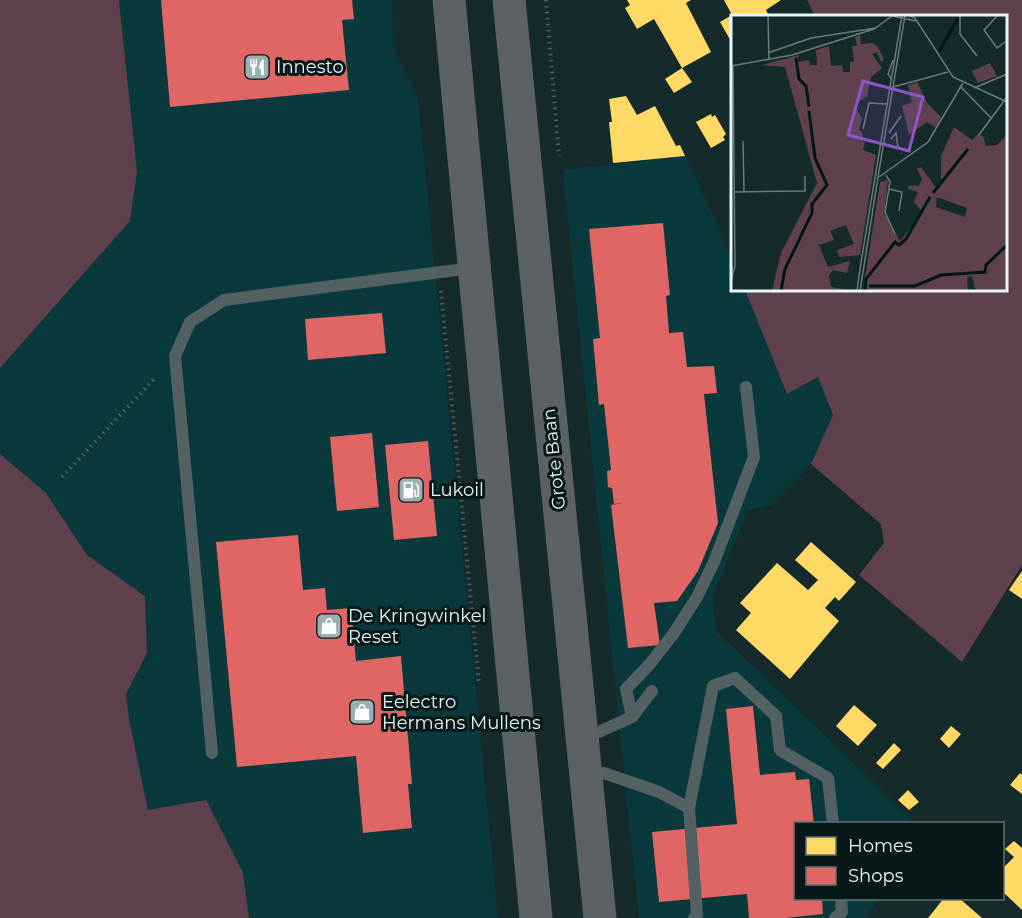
<svg xmlns="http://www.w3.org/2000/svg" width="1022" height="918" viewBox="0 0 1022 918" font-family="Montserrat,sans-serif">
<style>
.built{fill:#0a393b}
.green{fill:#5f414e}
.homes{fill:#ffd966}
.shops{fill:#e06666}
.lines{fill:none;stroke-linecap:round;stroke-linejoin:round}
.path{stroke:#515f5f;stroke-width:4;stroke-dasharray:1.5 4.5;stroke-linecap:butt}
.service{stroke:#536162;stroke-width:12}
.primary{stroke:#5c6165;stroke-width:33}
.labels{text-anchor:middle;dominant-baseline:central;stroke-width:6;stroke-linejoin:round;paint-order:stroke}
.poi-label{font-size:18px;fill:#e5f8f9;stroke:#081717;text-anchor:start}
.street-label{font-size:18px;fill:#e5f8f9;stroke:#081717}
.inset-river{fill:none;stroke:#021618;stroke-width:3}
.inset-road{fill:none;stroke:#687c7d;stroke-width:1.5}
.view{fill:#9055cb;fill-opacity:0.15;stroke:#9055cb;stroke-width:3}
.inset-edge{fill:none;stroke:#e5f8f9;stroke-width:3}
</style>
<rect width="100%" height="100%" fill="#152a2b"/>
<g class="built">
<polygon points="119,0 392,0 393,49 418,98 498,918 249,918 243,873 148,810 129,719 126,694 147,653 145,596 87,555 46,493 0,454 0,368 130,221 137,172"/>
<polygon points="686,156 732,258 732,290 745,290 787,393 818,376 834,416 811,464 772,505 748,510 713,596 715,630 863,772 914,823 796,824 796,898 879,899 866,918 639,918 563,170"/>
</g>
<g class="green">
<polygon points="0,0 119,0 137,172 130,221 0,368"/>
<polygon points="807,0 1022,0 1022,565 962,662 859,575 884,543 881,524 811,464 833,415 818,377 787,394 745,290 1006,290 1006,16 815,16"/>
<polygon points="0,454 46,493 87,555 145,596 147,653 126,694 129,719 148,810 206,800 243,873 249,918 0,918"/>
</g>
<g class="homes">
<polygon points="627,0 691,0 686,3 711,52 682,68 654,19 637,29 625,8 630,5"/>
<polygon points="724,0 781,0 766,10 769,16 732,16 732,43 720,22 732,15"/>
<polygon points="682,68 692,82 674,93 665,79"/>
<polygon points="626,96 637,115 655,106 676,146 680,145 685,156 613,163 609,122 612,122 609,99"/>
<polygon points="711,114 712,117 715,115 726,134 723,137 725,140 711,148 696,122"/>
<polygon points="811,542 856,582 839,601 835,597 825,608 839,621 790,679 736,630 751,613 740,603 777,563 808,590 818,580 795,560"/>
<polygon points="1022,571 1022,599 1009,590"/>
<polygon points="854,705 877,725 858,746 836,726"/>
<polygon points="951,726 961,734 949,748 940,739"/>
<polygon points="894,743 901,750 883,769 876,763"/>
<polygon points="1020,773 1022,775 1022,794 1010,785"/>
<polygon points="908,790 919,802 909,810 898,800"/>
<polygon points="1014,841 1022,848 1022,910 1002,891 1002,869 1014,857 1005,849"/>
<polygon points="944,898 959,898 982,918 928,918"/>
</g>
<g class="shops">
<polygon points="161,0 352,0 354,19 342,20 349,90 170,107"/>
<polygon points="663,223 670,295 666,296 669,333 683,332 687,367 714,366 717,393 704,394 718,523 698,571 677,601 654,603 660,645 628,648 611,505 623,503 614,504 612,488 608,487 607,471 611,470 604,404 599,405 593,339 600,338 589,229"/>
<polygon points="382,313 386,353 308,360 305,319"/>
<polygon points="372,433 379,507 337,511 330,437"/>
<polygon points="428,441 437,536 394,540 385,445"/>
<polygon points="298,535 303,590 325,588 327,610 351,608 356,661 401,656 412,784 408,784 412,828 363,833 356,756 237,767 216,542"/>
<polygon points="753,706 760,775 795,772 796,780 809,779 814,824 796,824 796,898 822,898 823,914 786,918 749,918 747,894 659,902 652,832 737,824 726,709"/>
</g>
<g class="lines">
<g class="path">
<polyline points="546,0 559,156"/>
<polyline points="441,291 479,684"/>
<polyline points="62,477 156,377"/>
</g>
<g class="service">
<polyline points="632,717 626,689 649,665 674,633 697,597 714,562 754,457 746,387"/>
<polyline points="583,739 632,717 652,691"/>
<polyline points="212,753 175,356 190,322 224,300 472,268"/>
<polyline points="587,776 604,773 659,792 689,808 697,915 694,918"/>
<polyline points="689,808 713,686 735,678 776,716 780,750 828,778 833,824"/>
<polyline points="835,918 842,912 841,898"/>
</g>
<g class="primary">
<polyline points="449,0 536,918"/>
<polyline points="509,0 600,918"/>
</g>
</g>
<defs>
<g id="restaurant-square" transform="scale(1.35)"><rect x="-9" y="-9" width="18" height="18" rx="4" fill="#9cb0b1" stroke="#081717"/><path d="M-5-6h1v4h1v-4h1v4h1v-4h1v5L-1.5 .5V6h-2V.5L-5-1ZM5-6V6H3V1.5H1.5Q1.5-4 5-6Z" fill="#fff"/></g>
<g id="fuel-square" transform="scale(1.35)"><rect x="-9" y="-9" width="18" height="18" rx="4" fill="#9cb0b1" stroke="#081717"/><path d="M-5.5-6h7V0h2V4h1.3V-2.5L3-4.5l.8-.8L6-3V5H2.5V1h-1V6h-7ZM-4.2-4.7v3.2H.2V-4.7Z" fill="#fff"/></g>
<g id="shop-square" transform="scale(1.35)"><rect x="-9" y="-9" width="18" height="18" rx="4" fill="#9cb0b1" stroke="#081717"/><path d="M-5-2.5h2.3a2.7 3.5 0 0 1 5.4 0H5L5.5 6h-11ZM-1.5-2.5h3a1.5 2.3 0 0 0-3 0Z" fill="#fff"/></g>
</defs>
<g fill-rule="evenodd">
<use href="#restaurant-square" x="257" y="67"/>
<use href="#fuel-square" x="411" y="490"/>
<use href="#shop-square" x="329" y="626"/>
<use href="#shop-square" x="362" y="712"/>
</g>
<g class="labels">
<g class="poi-label">
<text x="276" y="67">Innesto</text>
<text x="430" y="490">Lukoil</text>
<text x="348" y="616">De Kringwinkel<tspan x="348" dy="21">Reset</tspan></text>
<text x="382" y="702">Eelectro<tspan x="382" dy="21">Hermans Mullens</tspan></text>
</g>
<g class="street-label">
<text transform="translate(554 459) rotate(-96)">Grote Baan</text>
</g>
</g>
<g transform="translate(731 15)">
<rect width="276" height="276" fill="#152a2b"/>
<path d="M129 20 130 29 142 28 147 32 153 45 150 47 146 37 141 39 151 53 140 62 136 81 123 90 131 103 128 116H131L132 126 146 129 134 127 132 135 145 140 129 240 108 242 106 235 123 229 115 210 99 216 103 225 88 230 97 252 119 246 116 258 102 255 98 261 100 272 118 275 41 276 50 238 86 168 54 52 31 50 68 40 66 47 78 45 79 50H86L85 35 98 31 100 51 111 50 112 57H119V47L123 46 121 31H126L124 22ZM259 48 266 61 247 68 241 56ZM186 67 196 88 210 102 205 113 196 107 178 120 171 91 181 87 177 70ZM223 112 241 125 246 120 252 121 255 131 266 130 276 120V276H245L241 261 236 262 237 276H132L149 167 157 165 153 198 169 226 192 198 183 187 187 177 177 174 178 170 188 171 191 164 186 154 190 152 206 174 213 163 210 166V141ZM206 182 236 193 234 202 205 192Z" fill="#5f414e" fill-rule="evenodd"/>
<path class="inset-river" d="M208 37 227 3M65 43 68 64 75 71 78 92M202 178 237 134M138 271H184L210 260 254 257 255 250 276 230M50 276 54 254 81 198V189L96 170 84 143 78 96M134 276 135 264 164 227 168 230 175 224 199 182"/>
<path class="inset-road" d="M37 0 38 45M177 0 184 3 222 62 276 87M229 0V19L246 41M267 0 253 15 266 33 274 27M37 38 80 23 145 13M0 51 61 40 143 14 161 1 185 6M160 63 157 59 162 45M229 71 261 104M162 72 217 57M243 73 276 59M132 114 138 88 156 89M158 118 170 101M247 121 276 82M12 126 13 177M159 131 167 133 165 118 160 124M155 160 159 167 154 197 164 219M147 162 174 0M148 162 197 127 232 68M158 174 171 177 168 196M3 177 74 176V161M130 247 171 0M0 266 4 251 2 50M126 276 130 247M129 276 147 162"/>
<path class="view" d="M132 66 192 82 178 136 117 120Z"/>
<rect width="276" height="276" class="inset-edge"/>
</g>
<rect x="794" y="822" width="210" height="78" fill="#081717" stroke="#607171" stroke-width="1.5"/>
<rect x="806" y="837" width="30" height="18" fill="#ffd966" stroke="#607171" stroke-width="1.5"/>
<text x="848" y="852" font-size="18" fill="#e5f8f9">Homes</text>
<rect x="806" y="867" width="30" height="18" fill="#e06666" stroke="#607171" stroke-width="1.5"/>
<text x="848" y="882" font-size="18" fill="#e5f8f9">Shops</text>
</svg>
